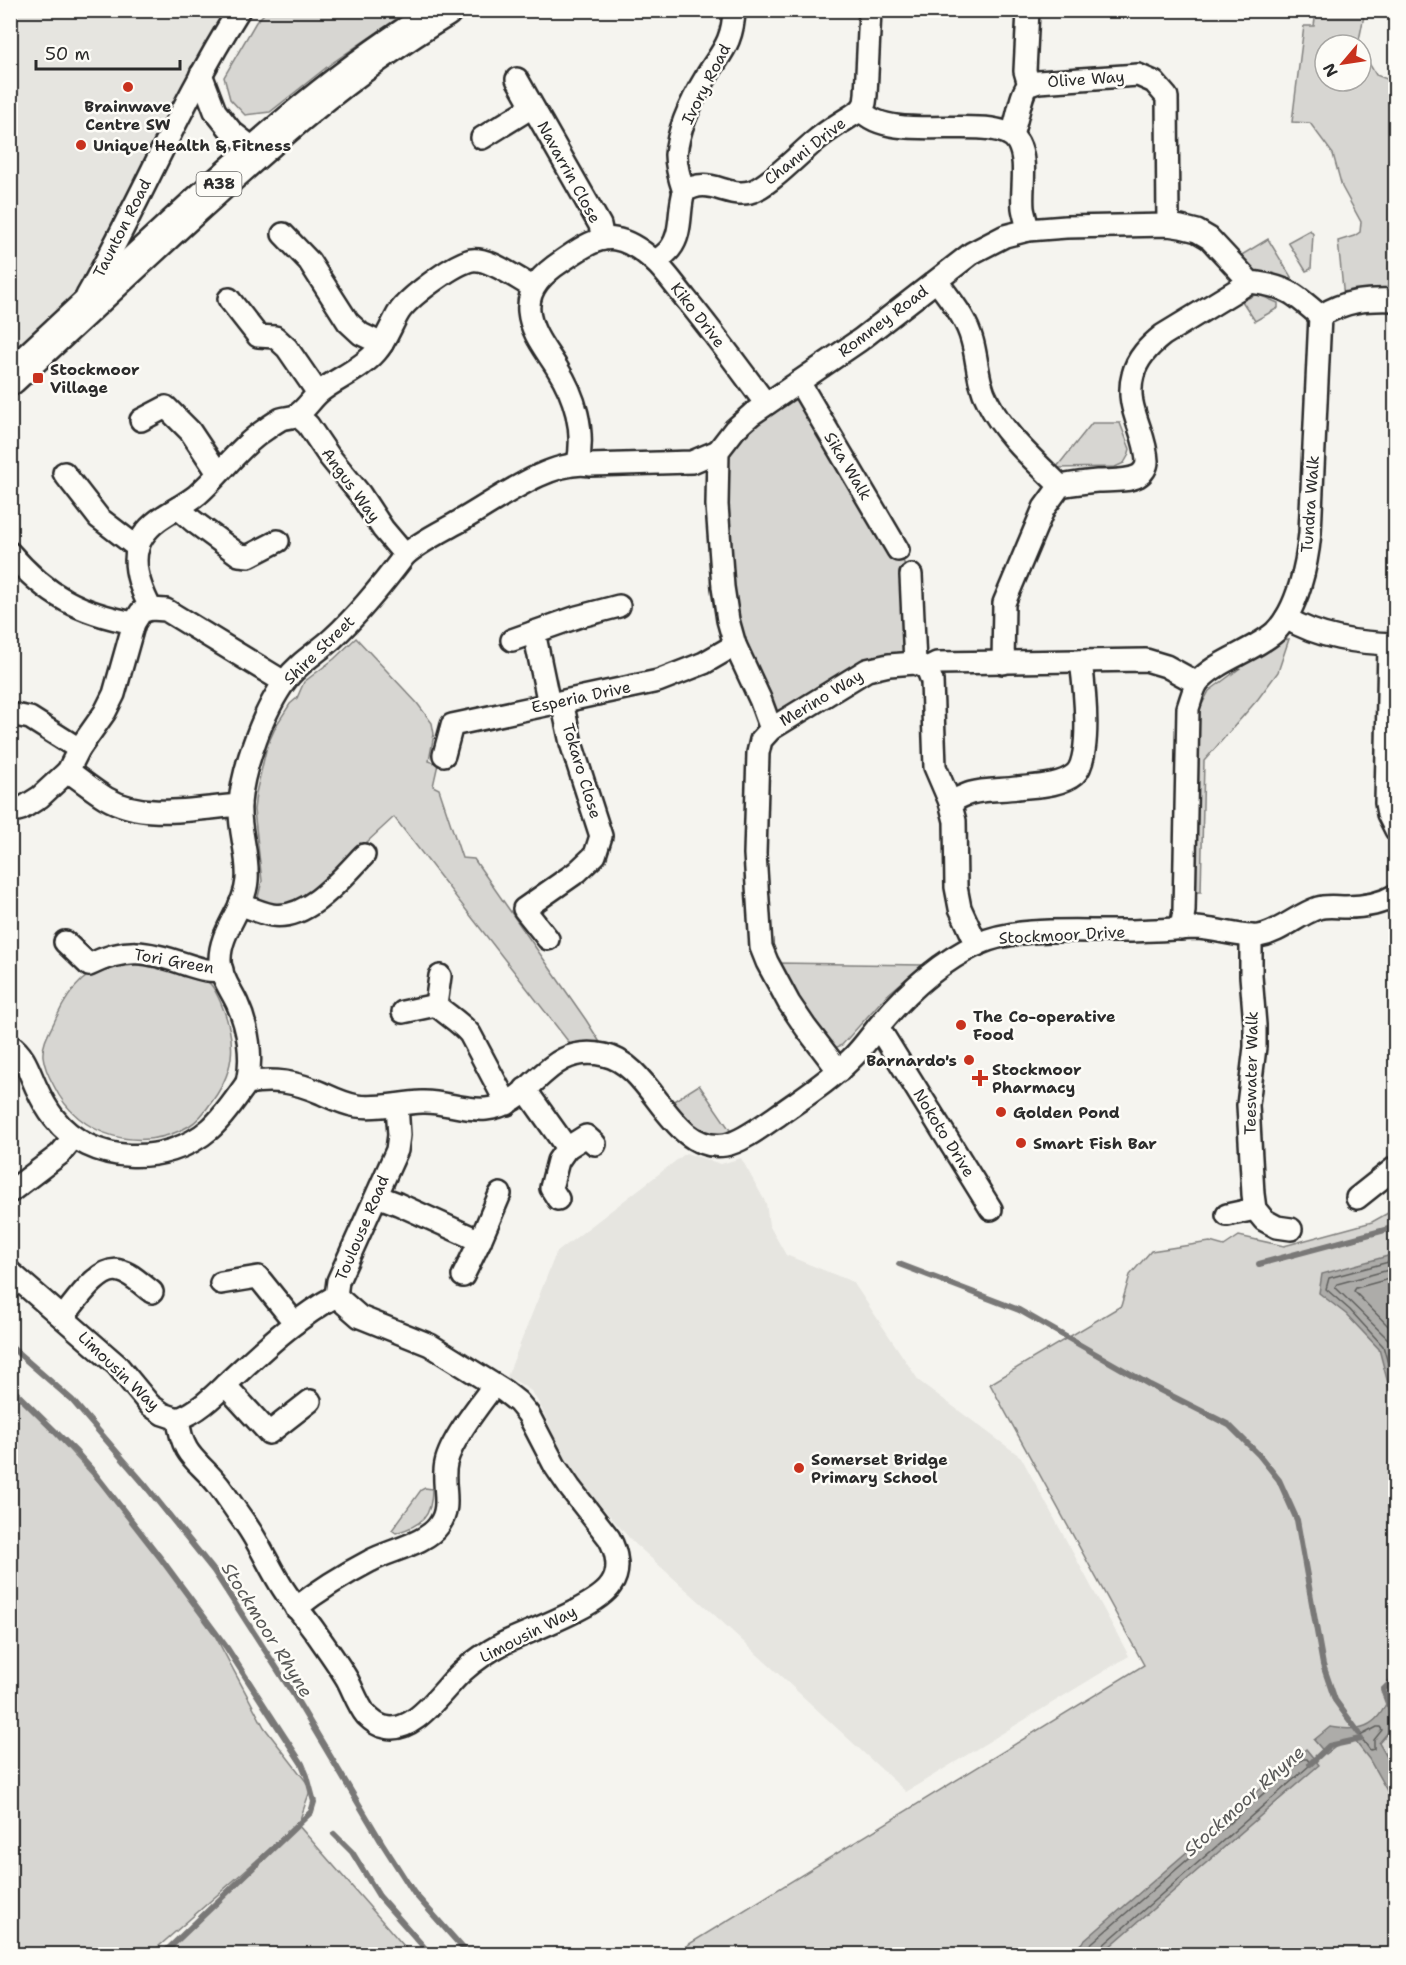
<svg xmlns="http://www.w3.org/2000/svg" width="1406" height="1965" viewBox="0 0 1406 1965" font-family="'Shantell Sans',sans-serif">
<style>
.built{fill:#e6e5e0}
.green{fill:#d7d6d2;stroke:#81807e;stroke-width:1.5}
.water{fill:#adaca9;stroke:#797877;stroke-width:1.5}
.lines{fill:none;stroke-linecap:round;stroke-linejoin:round}
.shore{stroke:#5f5f5d;stroke-width:1.5}
.stream{stroke:#797877;stroke-width:6}
.street-casing{stroke:#2b2b2b;stroke-width:26}
.primary-casing{stroke:#2b2b2b;stroke-width:38}
.street{stroke:#fdfcf7;stroke-width:21}
.primary{stroke:#fdfcf7;stroke-width:33}
.poi-dot{fill:#c8321e;stroke:#fdfcf7;stroke-width:2}
.labels{text-anchor:middle;dominant-baseline:central;stroke-width:5;stroke-linejoin:round;paint-order:stroke}
.shield{fill:#fdfcf7;stroke:#6a6a68;stroke-width:1.5}
.shield-label{font-size:15px;font-weight:bold;fill:#2b2b2b}
.street-label{font-size:16px;fill:#2b2b2b;stroke:#fdfcf7}
.poi-label{font-size:16px;font-weight:bold;fill:#2b2b2b;stroke:#fdfcf7;text-anchor:start}
.water-label{font-size:18px;font-style:italic;fill:#585857;stroke:#fdfcf7}
</style>
<rect width="100%" height="100%" fill="#f5f4ef"/>
<filter id="ink" filterUnits="userSpaceOnUse"><feTurbulence type="fractalNoise" baseFrequency=".0167" numOctaves="2"/><feDisplacementMap in="SourceGraphic" scale="12" xChannelSelector="R" yChannelSelector="G"/><feConvolveMatrix kernelMatrix="1 2 1 2 8 2 1 2 1" color-interpolation-filters="sRGB"/></filter>
<g filter="url(#ink)">
<g class="built">
<polygon points="11,11 239,11 112,251 11,378"/>
<polygon points="686,1153 721,1164 741,1158 766,1203 769,1225 786,1255 853,1282 919,1381 1021,1457 1129,1656 906,1792 720,1620 632,1541 577,1479 559,1447 539,1403 531,1391 519,1383 507,1377 556,1253"/>
</g>
<g class="green">
<polygon points="267,11 267,10 408,11 332,63 270,112 245,115 230,99 224,77 256,22"/>
<polygon points="1316,11 1365,11 1358,45 1325,45 1325,81 1361,81 1361,50 1376,75 1387,79 1395,96 1395,296 1344,298 1338,241 1354,236 1360,232 1361,222 1342,187 1333,154 1310,123 1292,122 1304,26 1314,26"/>
<polygon points="1310,230 1313,234 1311,269 1306,271 1288,242"/>
<polygon points="1268,239 1299,290 1242,270 1235,259"/>
<polygon points="1257,294 1278,303 1278,308 1255,321 1242,301"/>
<polygon points="799,382 911,575 915,663 889,665 771,729 728,620 726,439"/>
<polygon points="1092,423 1120,423 1130,449 1128,456 1124,463 1115,467 1056,468"/>
<path d="M356 638 417 703 432 723 434 734 429 761 438 764 433 786 439 789 462 858 474 859 586 1020 608 1055 578 1054 394 817 314 891C292 907 282 906 257 901L262 881 254 810 256 793 267 746 277 724 290 704 297 698 304 682 334 659Z"/>
<polygon points="1289,639 1278,672 1258,699 1204,761 1201,892 1191,892 1197,714 1209,691 1277,641"/>
<path d="M121 959C149 965 183 966 208 982 214 986 217 995 220 1001 236 1037 237 1067 213 1100 207 1109 199 1120 189 1126 141 1154 78 1137 54 1086 49 1077 44 1066 43 1056 42 1042 51 1030 56 1018 73 983 86 972 121 959Z"/>
<path d="M776 963 922 965 885 997 842 1045 835 1048C815 1038 789 984 776 963Z"/>
<path d="M699 1085 732 1133C694 1136 693 1131 669 1104Z"/>
<polygon points="1395,1209 1395,1954 673,1954 1144,1665 990,1384 1121,1306 1130,1275 1151,1251 1210,1242 1224,1246 1239,1236 1284,1246 1372,1222"/>
<polygon points="11,1387 120,1505 205,1617 264,1727 311,1788 298,1825 411,1954 162,1954 282,1838 150,1954 11,1954"/>
<path d="M425 1488 432 1489C432 1517 422 1525 396 1533L392 1530 421 1490Z"/>
</g>
<g class="water">
<polygon points="1395,1254 1396,1254 1395,1410 1379,1349 1346,1314 1319,1293 1322,1274"/>
<path d="M1392 1697 1395 1710V1724L1379 1743 1395 1771V1805L1369 1759 1355 1741 1342 1742 1326 1754 1314 1740 1330 1727C1359 1732 1377 1728 1388 1699Z"/>
<polygon points="1306,1749 1319,1765 1101,1954 1069,1954"/>
</g>
<g class="lines">
<g class="shore">
<polyline points="1396,1260 1329,1278 1326,1289 1350,1310 1383,1346 1396,1391"/>
<polyline points="1396,1268 1337,1284 1335,1287 1389,1340 1396,1361"/>
<polyline points="1396,1277 1356,1288 1354,1291 1396,1334"/>
<polygon points="1377,1727 1380,1727 1382,1730 1374,1740 1374,1749 1370,1750 1360,1736"/>
<polyline points="1079,1954 1303,1759 1307,1759 1310,1763 1309,1766 1101,1947 1098,1954"/>
</g>
<g class="stream">
<polyline points="899,1264 1019,1310 1150,1385 1229,1425 1259,1455 1279,1480 1297,1520 1323,1665 1335,1700 1359,1733"/>
<polyline points="1259,1264 1396,1227"/>
<polyline points="10,1346 72,1400 145,1485 214,1571 292,1692 382,1843 414,1893 468,1954"/>
<polyline points="12,1389 76,1452 92,1470 162,1560 227,1648 302,1764 307,1776 314,1802 311,1812 163,1954"/>
<polyline points="1389,1706 1383,1690 1396,1677"/>
<polyline points="1310,1764 1329,1746 1361,1739"/>
<polyline points="334,1834 352,1852 379,1896 430,1954"/>
</g>
<g class="street-casing">
<g id="street">
<polyline points="1028,10 1025,71 1029,85"/>
<polyline points="201,74 215,111 232,132 255,150"/>
<polyline points="517,79 600,225 603,239"/>
<polyline points="861,110 865,103 866,95 870,10"/>
<path d="M1012 134C1017 123 1021 91 1028 86 1029 85 1036 83 1038 82L1138 75 1154 82 1167 97 1168 225"/>
<polyline points="482,138 532,107"/>
<path d="M684 192C680 180 676 167 676 155 678 129 692 100 706 77 721 52 733 43 734 10"/>
<polyline points="283,234 309,261 348,322 361,334 382,344"/>
<path d="M655 262C660 258 666 254 670 249 683 233 678 210 684 192 709 175 725 198 750 192 768 187 799 154 815 141 829 129 845 120 861 110 892 147 1000 109 1018 143 1028 162 1021 187 1023 208 1024 215 1027 223 1028 230"/>
<path d="M937 281C950 300 966 317 972 340 978 361 977 382 988 402 1004 434 1034 460 1060 486"/>
<path d="M87 296C140 202 181 102 239 10"/>
<polyline points="229,299 258,336 275,337 287,348 318,393"/>
<path d="M1320 316C1347 300 1365 299 1396 300"/>
<polyline points="799,382 898,550"/>
<polyline points="297,415 308,425 329,456 360,494 383,529 405,555"/>
<polyline points="141,420 166,407 190,431 218,473"/>
<path d="M578 463C585 430 575 396 557 368 546 350 531 333 529 311 527 288 544 273 562 261 577 251 596 236 615 239 629 241 644 252 654 261 666 272 676 287 686 299 714 333 740 369 766 404"/>
<polyline points="64,473 99,518 138,548"/>
<polyline points="178,508 193,521 239,555 249,556 278,541"/>
<path d="M10 553C47 596 80 613 134 623"/>
<polyline points="911,575 915,663"/>
<path d="M151 609C140 588 128 558 143 536 156 516 180 509 197 495 221 474 239 447 266 429 271 425 276 422 281 419 287 417 294 418 298 414 307 408 312 398 321 391 338 378 361 369 376 352 386 341 391 325 399 312 409 297 450 267 468 261 485 254 517 279 533 287"/>
<path d="M1286 618C1319 638 1357 643 1396 644"/>
<polyline points="534,632 549,704"/>
<polyline points="512,640 577,617 619,606"/>
<polyline points="1389,644 1386,803 1388,814 1396,830"/>
<path d="M1003 663 1004 603 1044 508 1060 486C1072 484 1084 482 1097 481 1110 480 1126 482 1138 476 1143 473 1147 467 1147 461 1146 431 1124 407 1133 375 1137 358 1149 346 1163 335L1250 282"/>
<polyline points="927,668 932,681 935,767 950,802 955,821 956,887 960,908 977,945"/>
<polyline points="10,714 30,718 79,749"/>
<path d="M771 729 760 699 735 645 728 620 723 587 717 505 718 451 735 429 752 414 860 340 972 253 1005 236 1028 230 1066 227 1168 225 1181 227 1197 231 1209 238 1250 282C1286 286 1294 293 1320 316"/>
<polyline points="444,755 452,725 658,681 704,663 735,645"/>
<path d="M68 771C81 780 93 790 106 798 145 821 197 808 240 805"/>
<path d="M950 802C957 799 964 795 971 793 985 789 1003 790 1017 788 1035 786 1061 786 1075 774 1093 758 1084 684 1081 661"/>
<polyline points="10,812 21,809 40,797 68,771 79,749 105,712 114,694 134,623 141,612 151,609 166,610 284,682"/>
<path d="M240 904C250 908 261 913 272 915 307 921 342 878 364 855"/>
<path d="M1181 929 1184 911 1188 708C1191 700 1193 689 1198 682 1215 661 1254 651 1275 632 1298 609 1307 564 1310 533L1320 316"/>
<polyline points="1251,936 1251,976 1255,1025 1255,1047 1248,1105 1253,1194 1255,1209 1264,1220 1277,1227 1291,1229"/>
<polyline points="548,939 524,909 577,872 595,855 601,836 571,743 562,702"/>
<path d="M65 942 89 965C126 947 147 951 185 964 198 968 207 972 222 970"/>
<path d="M440 976 436 1005C447 1015 460 1022 470 1034L507 1104"/>
<polyline points="403,1012 436,1005"/>
<polyline points="878,1027 991,1209"/>
<path d="M10 1045C25 1055 29 1072 36 1087 41 1098 47 1109 54 1118 90 1165 166 1167 210 1129 224 1117 236 1098 247 1083 274 1078 296 1082 321 1093 332 1098 344 1104 357 1106 378 1109 400 1103 422 1102 443 1101 464 1111 486 1109 535 1105 544 1042 604 1055 654 1065 669 1153 725 1145 740 1143 764 1125 777 1116 802 1098 828 1082 850 1060 862 1049 871 1035 882 1022 908 991 940 962 978 944 1016 926 1081 932 1123 931 1147 931 1170 929 1194 928 1216 928 1240 938 1259 936 1281 932 1297 915 1318 908 1327 905 1337 907 1346 907 1363 907 1381 904 1396 895"/>
<polyline points="839,1071 806,1028 789,1003 767,962 761,947 755,854 758,753 761,740 771,729 867,670 889,665 915,663 927,668 937,663 1146,660 1166,666 1197,683"/>
<path d="M247 1083C253 1057 248 1027 237 1003 231 990 220 976 220 961 219 931 245 909 247 880 249 854 238 829 240 803 243 767 264 709 286 680 298 663 318 652 333 638 360 613 383 584 405 555 421 541 441 532 460 521 493 503 551 458 590 465L692 462 718 451"/>
<polyline points="525,1089 567,1148 558,1161 551,1188 558,1199"/>
<polyline points="567,1148 586,1136 595,1144"/>
<polyline points="10,1192 60,1154 73,1138"/>
<polyline points="377,1196 398,1204 480,1241 500,1194"/>
<polyline points="1357,1198 1396,1167"/>
<polyline points="1227,1215 1255,1209"/>
<path d="M10 1272 117 1365 150 1405 163 1414 178 1419C183 1459 197 1458 219 1486 228 1498 236 1511 245 1523 260 1544 270 1569 284 1590 293 1604 304 1616 314 1630 325 1646 337 1662 347 1679 353 1690 358 1705 366 1715 371 1720 379 1726 385 1727 415 1735 443 1688 463 1671 475 1660 489 1651 504 1643 529 1631 597 1607 611 1585 621 1571 617 1552 609 1538L570 1488 555 1466 528 1414 518 1402 504 1391 430 1345 360 1317 336 1296"/>
<polyline points="463,1276 480,1241"/>
<polyline points="221,1283 258,1277 295,1323"/>
<path d="M63 1317C75 1303 99 1265 120 1271 131 1273 142 1285 152 1292"/>
<polyline points="225,1385 269,1433 310,1401"/>
<path d="M178 1419C203 1410 221 1388 240 1371 270 1343 301 1315 336 1296L338 1281 397 1150 399 1135 397 1105"/>
<path d="M296 1608C319 1590 345 1574 370 1561 390 1550 426 1544 439 1525 453 1506 441 1484 446 1463 451 1440 480 1404 494 1385"/>
</g>
</g>
<g class="primary-casing">
<path id="primary" d="M10 378C66 326 122 274 177 223 263 144 344 71 445 10"/>
</g>
<use href="#street" class="street"/>
<use href="#primary" class="primary"/>
</g>
</g>
<g class="poi-dot">
<circle cx="128" cy="87" r="6"/>
<circle cx="81" cy="145" r="6"/>
<rect x="32" y="372" width="12" height="12" rx="3"/>
<circle cx="961" cy="1025" r="6"/>
<circle cx="969" cy="1060" r="6"/>
<path d="M977 1069h6v6h6v6h-6v6h-6v-6h-6v-6h6z"/>
<circle cx="1001" cy="1112" r="6"/>
<circle cx="1021" cy="1143" r="6"/>
<circle cx="799" cy="1468" r="6"/>
</g>
<g class="labels">
<rect class="shield" x="196.5" y="172" width="45" height="24" rx="4.5"/>
<g class="shield-label">
<text x="219" y="184">A38</text>
</g>
<g class="street-label">
<text transform="translate(1086 79) rotate(-4)">Olive Way</text>
<text transform="translate(706 84) rotate(-63)">Ivory Road</text>
<text transform="translate(805 151) rotate(-38)">Channi Drive</text>
<text transform="translate(569 172) rotate(61)">Navarrin Close</text>
<text transform="translate(122 228) rotate(-63)">Taunton Road</text>
<text transform="translate(698 315) rotate(52)">Kiko Drive</text>
<text transform="translate(883 321) rotate(-37)">Romney Road</text>
<text transform="translate(848 466) rotate(59)">Sika Walk</text>
<text transform="translate(351 485) rotate(54)">Angus Way</text>
<text transform="translate(1310 504) rotate(-86)">Tundra Walk</text>
<text transform="translate(319 650) rotate(-44)">Shire Street</text>
<text transform="translate(581 697) rotate(-12)">Esperia Drive</text>
<text transform="translate(821 698) rotate(-31)">Merino Way</text>
<text transform="translate(582 771) rotate(73)">Tokaro Close</text>
<text transform="translate(1062 935) rotate(-3)">Stockmoor Drive</text>
<text transform="translate(174 961) rotate(10)">Tori Green</text>
<text transform="translate(1251 1073) rotate(-89)">Teeswater Walk</text>
<text transform="translate(944 1133) rotate(58)">Nokoto Drive</text>
<text transform="translate(362 1228) rotate(-67)">Toulouse Road</text>
<text transform="translate(119 1371) rotate(44)">Limousin Way</text>
<text transform="translate(528 1634) rotate(-27)">Limousin Way</text>
</g>
<g class="poi-label">
<text x="128" y="106" text-anchor="middle">Brainwave<tspan x="128" dy="18">Centre SW</tspan></text>
<text x="93" y="145">Unique Health &amp; Fitness</text>
<text x="50" y="369">Stockmoor<tspan x="50" dy="18">Village</tspan></text>
<text x="973" y="1016">The Co-operative<tspan x="973" dy="18">Food</tspan></text>
<text x="957" y="1060" text-anchor="end">Barnardo's</text>
<text x="992" y="1069">Stockmoor<tspan x="992" dy="18">Pharmacy</tspan></text>
<text x="1013" y="1112">Golden Pond</text>
<text x="1033" y="1143">Smart Fish Bar</text>
<text x="811" y="1459">Somerset Bridge<tspan x="811" dy="18">Primary School</tspan></text>
</g>
<g class="water-label">
<text transform="translate(267 1630) rotate(58)">Stockmoor Rhyne</text>
<text transform="translate(1244 1801) rotate(-42)">Stockmoor Rhyne</text>
</g>
</g>
<rect width="1406" height="1965" fill="none" stroke="#fdfcf7" stroke-width="36"/>
<rect x="18" y="18" width="1370" height="1929" fill="none" stroke="#2b2b2b" stroke-width="2" filter="url(#ink)"/>
<g transform="translate(1343 63) rotate(241)"><circle r="28" fill="#fdfcf7" stroke="#a9a8a5" stroke-width="1.5"/>
<path d="M0-4.5L10 22L0 15L-10 22Z" fill="#c8321e"/>
<text y="-9" font-size="16" font-weight="bold" text-anchor="middle" fill="#2b2b2b">N</text>
</g>
<path d="M36 60v9h144v-9" fill="none" stroke="#2b2b2b" stroke-width="3"/>
<text x="45" y="60" font-size="18" fill="#2b2b2b" stroke="#fdfcf7" stroke-width="4.5" paint-order="stroke">50 m</text>
</svg>
